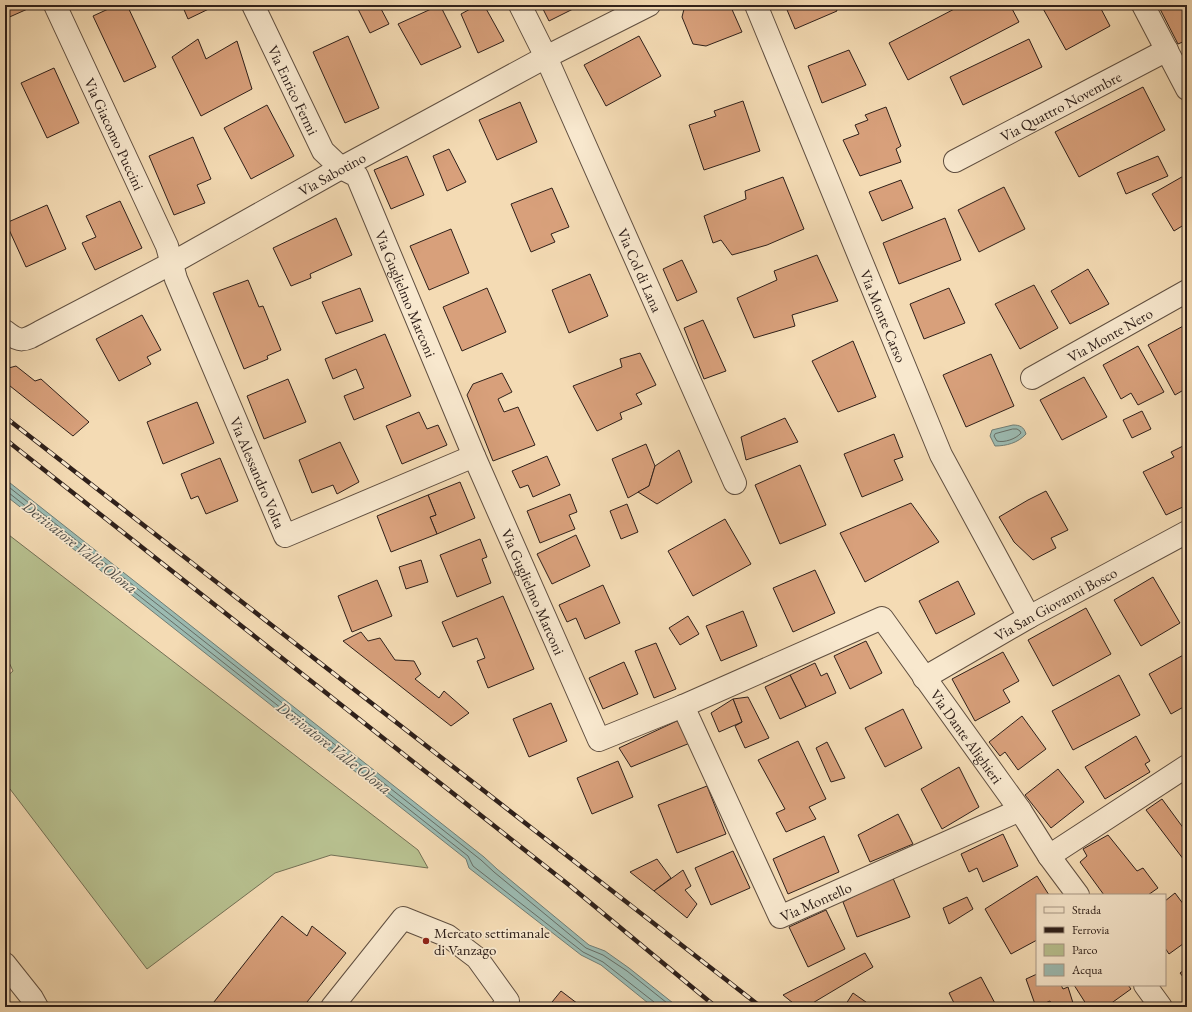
<svg xmlns="http://www.w3.org/2000/svg" width="1192" height="1012" viewBox="0 0 1192 1012" font-family="'EB Garamond',serif">
<style>
.green{fill:#b8c190;stroke:#747055}
.water{fill:#9cbbb2;stroke:#707d75}
.lines{fill:none;stroke-linecap:round;stroke-linejoin:round}
.shore{stroke:#666e66;stroke-width:1}
.building{fill:#d8a07b;stroke:#2f201a}
.street-casing{stroke:#604f40;stroke-width:24}
.street{stroke:#f8e8ce;stroke-width:22}
.rail-casing{stroke:#2f201a;stroke-width:4.5}
.rail{stroke:#f8e8ce;stroke-width:3;stroke-dasharray:9;stroke-linecap:butt}
.poi-dot{fill:#8f2418;stroke:#f8e8ce;stroke-width:1.5}
.labels{text-anchor:middle;dominant-baseline:central;stroke-width:3.5;stroke-linejoin:round;paint-order:stroke}
.street-label{font-size:15px;fill:#2f201a;stroke:#f8e8ce}
.poi-label{font-size:15px;fill:#2f201a;stroke:#f8e8ce;text-anchor:start}
.water-label{font-size:16px;font-style:italic;fill:#504e48;stroke:#f8e8ce}
</style>
<rect width="100%" height="100%" fill="#f4dbb4"/>
<filter id="stains"><feTurbulence type="fractalNoise" baseFrequency=".005" numOctaves="4"/><feColorMatrix values="0 0 0 0 .2 0 0 0 0 .09 0 0 0 0 .02 0 0 0 .5 -.17"/></filter>
<radialGradient id="worn" r=".72"><stop offset=".6" stop-color="#630" stop-opacity="0"/><stop offset="1" stop-color="#630" stop-opacity=".3"/></radialGradient>
<polygon class="green" points="5,532 418,850 428,868 331,855 275,873 147,969 10,789 5,787 5,678 13,671 5,654"/>
<g class="water">
<path d="M1013 425C1020 425 1024 427 1026 434 1018 443 1006 446 995 446L990 436 992 430Z"/>
<polygon points="5,479 484,857 497,869 589,945 605,951 629,968 678,1007 653,1007 601,965 581,955 469,868 466,859 5,495"/>
</g>
<g class="lines">
<g class="shore">
<path d="M1013 429H1017L1020 431 1021 433C1016 439 1004 443 997 441L994 436 995 434Z"/>
<polyline points="5,484 481,860 494,872 586,948 603,955 627,971 672,1007"/>
<polyline points="5,492 9,493 468,856 473,866 583,952 603,962 654,1002 655,1007"/>
</g>
</g>
<g class="building">
<polygon points="5,5 31,5 32,7 5,19"/>
<polygon points="117,5 127,5 156,67 124,82 93,16"/>
<polygon points="182,5 217,5 188,19"/>
<polygon points="356,5 379,5 389,24 370,33"/>
<polygon points="440,5 461,47 421,65 398,24"/>
<polygon points="470,5 484,5 504,41 478,53 461,14 472,8"/>
<polygon points="541,5 581,5 549,21"/>
<polygon points="685,5 730,5 742,32 706,46 693,44 682,17"/>
<polygon points="785,5 835,5 837,11 795,29"/>
<polygon points="962,5 1010,5 1019,22 908,80 889,43"/>
<polygon points="1041,5 1099,5 1110,26 1066,50"/>
<polygon points="1158,5 1187,5 1187,40 1178,44"/>
<polygon points="348,36 379,108 345,123 313,52"/>
<polygon points="639,36 661,76 606,106 584,65"/>
<polygon points="198,39 206,59 237,41 252,89 201,116 172,57"/>
<polygon points="1029,39 1042,67 963,105 950,77"/>
<polygon points="849,50 866,85 822,103 808,66"/>
<polygon points="54,68 79,123 47,138 21,83"/>
<polygon points="1143,87 1165,130 1079,177 1055,132"/>
<polygon points="743,101 760,151 704,170 689,125 716,116 714,111"/>
<polygon points="520,102 537,142 497,160 479,120"/>
<polygon points="267,105 294,156 251,179 224,128"/>
<polygon points="886,107 901,146 896,149 901,162 860,176 843,140 859,134 855,125 868,120 865,115"/>
<polygon points="193,137 211,179 197,185 205,203 174,215 149,156"/>
<polygon points="449,149 466,182 447,191 433,156"/>
<polygon points="407,156 424,195 391,209 374,170"/>
<polygon points="1158,156 1168,176 1126,194 1117,173"/>
<polygon points="1187,174 1187,223 1174,231 1152,194"/>
<polygon points="783,177 804,229 767,245 732,255 721,240 713,243 704,216 746,199 745,191"/>
<polygon points="901,180 913,208 882,221 869,192"/>
<polygon points="1004,187 1025,229 979,252 958,210"/>
<polygon points="552,188 569,227 551,234 555,242 531,252 511,204"/>
<polygon points="120,201 142,248 95,270 82,243 96,237 86,216"/>
<polygon points="47,205 66,249 26,267 6,223"/>
<polygon points="336,218 352,255 310,274 311,278 291,286 273,248"/>
<polygon points="945,218 961,260 899,284 883,243"/>
<polygon points="451,229 469,273 429,290 410,246"/>
<polygon points="817,255 838,301 792,315 795,326 754,338 737,298 777,280 774,271"/>
<polygon points="682,260 697,292 677,301 663,269"/>
<polygon points="1088,269 1109,304 1070,324 1051,291"/>
<polygon points="590,274 608,316 569,333 552,290"/>
<polygon points="248,280 259,307 263,306 281,350 267,356 268,359 244,369 213,293"/>
<polygon points="1034,285 1058,328 1020,349 995,304"/>
<polygon points="360,288 373,321 336,334 322,302"/>
<polygon points="487,288 506,332 462,351 443,307"/>
<polygon points="949,288 965,323 924,339 910,304"/>
<polygon points="142,315 161,350 147,357 151,364 119,381 96,339"/>
<polygon points="703,320 726,371 704,379 684,328"/>
<polygon points="1187,324 1187,388 1175,395 1148,345"/>
<polygon points="385,334 411,396 354,420 344,396 364,388 356,369 333,379 325,359"/>
<polygon points="853,341 876,397 838,412 812,361"/>
<polygon points="1138,346 1164,392 1138,405 1131,393 1121,399 1103,365"/>
<polygon points="640,353 656,385 636,394 642,404 620,413 622,419 597,431 573,386 622,367 620,359"/>
<polygon points="991,354 1014,406 966,427 943,375"/>
<polygon points="16,366 35,381 41,379 89,422 73,436 5,382 5,369"/>
<polygon points="502,373 512,392 498,399 504,412 518,407 535,445 493,461 467,395 473,384"/>
<polygon points="1084,377 1107,417 1062,440 1040,400"/>
<polygon points="288,379 306,422 264,439 247,396"/>
<polygon points="197,402 214,443 163,464 147,422"/>
<polygon points="1142,411 1151,429 1132,438 1123,420"/>
<polygon points="419,412 427,429 438,425 447,445 402,464 386,426"/>
<polygon points="785,418 798,442 746,460 741,437"/>
<polygon points="894,434 903,457 894,460 903,480 862,497 844,454"/>
<polygon points="340,442 359,482 337,494 333,485 312,493 299,460"/>
<polygon points="646,444 655,466 649,486 628,498 612,459"/>
<polygon points="1187,444 1187,505 1166,515 1143,472 1174,457 1171,452"/>
<polygon points="679,450 692,482 657,504 638,492 649,486 655,466"/>
<polygon points="547,456 560,485 533,497 528,485 520,488 512,471"/>
<polygon points="220,458 238,501 206,514 198,496 191,499 181,474"/>
<polygon points="800,465 826,525 780,544 755,485"/>
<polygon points="460,482 475,518 437,534 430,517 436,515 428,495"/>
<polygon points="1046,491 1068,530 1051,538 1056,548 1033,560 1014,542 999,517 1028,500"/>
<polygon points="570,494 577,512 569,515 575,529 540,543 527,511"/>
<polygon points="428,495 436,515 430,517 437,534 391,552 377,516"/>
<polygon points="911,503 939,542 865,582 840,533"/>
<polygon points="627,504 638,532 621,539 610,511"/>
<polygon points="725,519 751,564 693,596 668,551"/>
<polygon points="576,535 590,566 552,584 537,554"/>
<polygon points="480,539 487,557 482,559 491,583 457,597 440,555"/>
<polygon points="421,560 428,582 406,589 399,567"/>
<polygon points="815,570 835,613 793,632 773,588"/>
<polygon points="1153,577 1180,623 1141,646 1114,600"/>
<polygon points="377,580 392,616 352,632 338,596"/>
<polygon points="958,581 975,614 936,634 919,601"/>
<polygon points="603,585 620,623 585,639 576,618 567,622 559,605"/>
<polygon points="503,596 534,669 488,688 477,661 485,658 477,638 453,647 442,622"/>
<polygon points="1086,608 1111,654 1053,686 1028,640"/>
<polygon points="743,611 757,646 721,661 706,626"/>
<polygon points="688,616 699,634 680,645 669,628"/>
<polygon points="361,632 368,641 380,638 395,660 414,661 421,674 415,679 439,698 444,691 469,713 451,726 343,641"/>
<polygon points="866,641 882,673 850,689 834,656"/>
<polygon points="656,643 676,689 654,698 635,651"/>
<polygon points="1003,652 1019,681 1003,690 1010,702 975,721 952,679"/>
<polygon points="1187,653 1187,693 1185,694 1187,697 1187,705 1171,714 1149,674"/>
<polygon points="624,662 638,694 603,709 589,678"/>
<polygon points="815,663 821,676 827,673 836,693 806,707 790,675"/>
<polygon points="790,675 806,707 780,719 765,687"/>
<polygon points="1119,675 1140,715 1073,750 1052,711"/>
<polygon points="748,697 769,738 745,748 735,726 742,722 733,699"/>
<polygon points="733,699 742,722 719,732 711,713"/>
<polygon points="551,703 567,741 529,757 513,719"/>
<polygon points="903,709 922,748 885,767 865,728"/>
<polygon points="1022,716 1046,749 1018,770 1005,752 1000,756 989,742"/>
<polygon points="679,720 690,743 631,767 619,748"/>
<polygon points="1136,736 1150,761 1145,764 1150,772 1105,799 1085,767"/>
<polygon points="798,741 826,799 809,807 816,819 786,832 776,813 785,809 758,760"/>
<polygon points="827,742 845,778 831,782 816,748"/>
<polygon points="618,761 633,797 592,814 577,778"/>
<polygon points="959,767 979,807 942,829 921,789"/>
<polygon points="1058,769 1084,802 1051,828 1025,795"/>
<polygon points="707,786 726,834 677,853 658,805"/>
<polygon points="1162,799 1187,833 1187,864 1146,810"/>
<polygon points="898,814 913,844 870,862 858,835"/>
<polygon points="1003,834 1018,866 983,882 977,868 969,872 961,854"/>
<polygon points="1108,835 1137,871 1143,868 1158,888 1148,895 1104,895 1080,862 1087,856 1083,849"/>
<polygon points="824,836 839,872 788,894 773,859"/>
<polygon points="733,851 750,888 711,905 695,868"/>
<polygon points="657,859 671,878 654,891 630,872"/>
<polygon points="683,870 691,886 685,890 697,904 687,918 654,891"/>
<polygon points="892,876 910,917 857,937 843,902"/>
<polygon points="1037,876 1049,895 1037,895 1037,940 1011,954 985,909"/>
<polygon points="1175,893 1187,909 1187,941 1169,954 1165,948 1165,901"/>
<polygon points="967,897 973,909 949,924 943,908"/>
<polygon points="826,910 845,949 808,967 789,927"/>
<polygon points="282,916 307,936 312,926 346,953 303,1007 210,1007"/>
<polygon points="865,953 873,967 806,1007 798,1007 783,995"/>
<polygon points="1187,968 1187,982 1180,973"/>
<polygon points="1037,974 1037,985 1061,985 1063,989 1068,987 1073,1003 1067,1007 1053,1007 1050,1001 1036,1007 1026,979"/>
<polygon points="981,977 997,1007 956,1007 949,993"/>
<polygon points="1074,985 1128,985 1131,989 1106,1007 1101,1003 1093,1007 1088,1007"/>
<polygon points="561,991 582,1007 548,1007"/>
<polygon points="853,993 873,1007 844,1007"/>
</g>
<g class="lines">
<g class="street-casing">
<g id="street">
<path id="s1" d="M55 5 167 246 176 279 285 536 474 456"/>
<path id="s2" d="M253 5 323 151 341 168 357 176 474 456 599 740 683 706 882 618 1020 810 1049 856 1078 895"/>
<path id="s3" d="M520 5 546 57 735 483"/>
<path id="s4" d="M756 5 941 455 1029 617"/>
<polyline points="1143,5 1187,89"/>
<path id="s5" d="M955 161 1167 50"/>
<path id="s6" d="M5 331C20 343 24 341 40 332L172 263 341 168 546 57 649 5"/>
<path id="s7" d="M1032 378 1187 291"/>
<path id="s8" d="M924 678 1029 617 1187 532"/>
<path id="s9" d="M683 706 780 917 1020 810"/>
<polyline points="1049,856 1187,766"/>
<polyline points="5,964 32,998 37,1007"/>
<polyline points="1145,985 1161,1007"/>
<polyline points="332,1007 403,918 448,936 477,958 508,1001 503,1007"/>
</g>
</g>
<use href="#street" class="street"/>
<g class="rail-casing">
<g id="rail">
<polyline points="5,417 761,1007"/>
<polyline points="5,439 569,885 716,1007"/>
</g>
</g>
<use href="#rail" class="rail"/>
</g>
<circle class="poi-dot" cx="426" cy="941" r="4"/>
<g class="labels">
<g class="street-label">
<text stroke="none"><textPath href="#s2" startOffset="94">Via Enrico Fermi</textPath></text>
<text stroke="none"><textPath href="#s5" startOffset="119">Via Quattro Novembre</textPath></text>
<text stroke="none"><textPath href="#s1" startOffset="142">Via Giacomo Puccini</textPath></text>
<text stroke="none"><textPath href="#s6" startOffset="371">Via Sabotino</textPath></text>
<text stroke="none"><textPath href="#s3" startOffset="291">Via Col di Lana</textPath></text>
<text stroke="none"><textPath href="#s2" startOffset="332">Via Guglielmo Marconi</textPath></text>
<text stroke="none"><textPath href="#s4" startOffset="336">Via Monte Carso</textPath></text>
<text stroke="none"><textPath href="#s7" startOffset="89">Via Monte Nero</textPath></text>
<text stroke="none"><textPath href="#s1" startOffset="510">Via Alessandro Volta</textPath></text>
<text stroke="none"><textPath href="#s2" startOffset="656">Via Guglielmo Marconi</textPath></text>
<text stroke="none"><textPath href="#s8" startOffset="151">Via San Giovanni Bosco</textPath></text>
<text stroke="none"><textPath href="#s2" startOffset="1272">Via Dante Alighieri</textPath></text>
<text stroke="none"><textPath href="#s9" startOffset="271">Via Montello</textPath></text>
</g>
<g class="poi-label">
<text x="434" y="932">Mercato settimanale<tspan x="434" dy="17">di Vanzago</tspan></text>
</g>
<g class="water-label">
<text transform="translate(80 547) rotate(38)">Derivatore Valle Olona</text>
<text transform="translate(334 748) rotate(38)">Derivatore Valle Olona</text>
</g>
</g>
<rect width="1192" height="1012" fill="none" stroke="#f4dbb4" stroke-width="20"/>
<rect x="6" y="6" width="1180" height="1000" fill="none" stroke="#2f201a" stroke-width="2"/>
<rect x="10" y="10" width="1172" height="992" fill="none" stroke="#2f201a"/>
<rect x="1036" y="894" width="130" height="92" fill="#f8e8ce" stroke="#a89886"/>
<rect x="1044" y="907" width="20" height="6" fill="#f8e8ce" stroke="#a89886"/>
<text x="1072" y="914" font-size="12" fill="#2f201a">Strada</text>
<rect x="1044" y="927" width="20" height="6" fill="#2f201a" stroke="#a89886"/>
<text x="1072" y="934" font-size="12" fill="#2f201a">Ferrovia</text>
<rect x="1044" y="944" width="20" height="12" fill="#b8c190" stroke="#a89886"/>
<text x="1072" y="954" font-size="12" fill="#2f201a">Parco</text>
<rect x="1044" y="964" width="20" height="12" fill="#9cbbb2" stroke="#a89886"/>
<text x="1072" y="974" font-size="12" fill="#2f201a">Acqua</text>
<rect width="100%" height="100%" filter="url(#stains)"/>
<rect width="100%" height="100%" fill="url(#worn)"/>
</svg>
